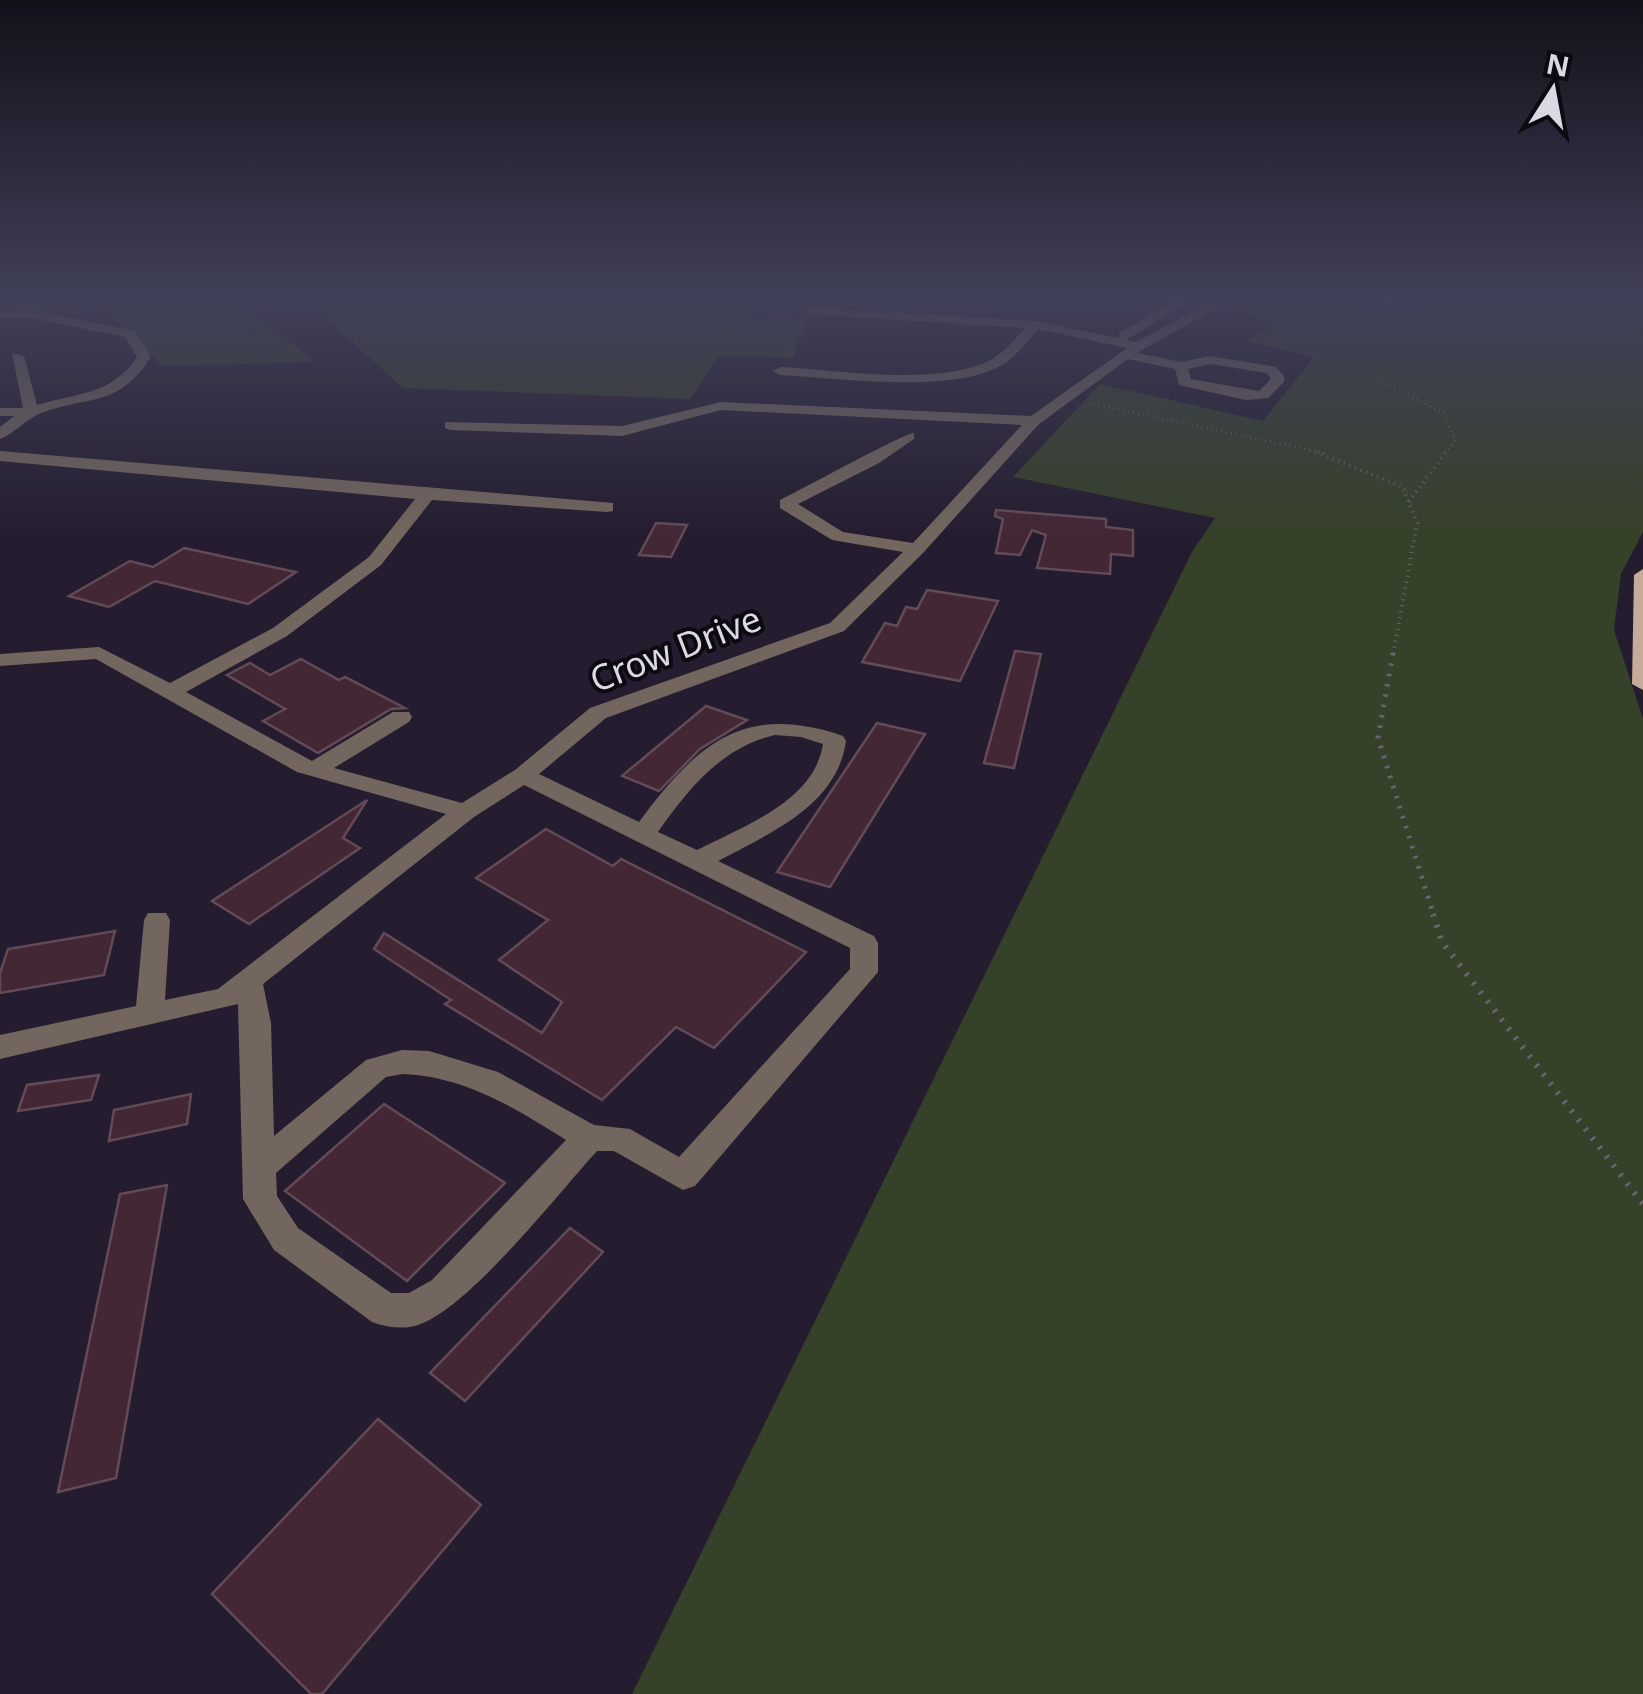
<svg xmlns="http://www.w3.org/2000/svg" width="1643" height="1694" viewBox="0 0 1643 1694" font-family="'Noto Sans',sans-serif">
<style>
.green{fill:#364129}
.building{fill:#432735;stroke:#624b56;stroke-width:2.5}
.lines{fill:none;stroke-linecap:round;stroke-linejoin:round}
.path-far3{stroke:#696373;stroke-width:2.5;stroke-dasharray:1 4;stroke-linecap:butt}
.path-far2{stroke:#696373;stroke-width:4;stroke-dasharray:1 5;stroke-linecap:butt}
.path-far1{stroke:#696373;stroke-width:5;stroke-dasharray:2.5 8;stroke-linecap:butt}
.path{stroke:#696373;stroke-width:6;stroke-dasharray:2.5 9;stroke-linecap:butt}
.minor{fill:#73665e;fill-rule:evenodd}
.major{fill:#c7ab9a;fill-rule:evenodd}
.labels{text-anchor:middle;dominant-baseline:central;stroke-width:8;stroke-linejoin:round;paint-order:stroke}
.street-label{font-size:35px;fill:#dcd7e4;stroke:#0c0911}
</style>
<rect width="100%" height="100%" fill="#251d2f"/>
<g class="green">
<polygon points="0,298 239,298 314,362 163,366 101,309 0,308"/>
<polygon points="304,298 761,298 755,300 745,317 808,319 793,358 719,355 690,399 403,388"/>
<path d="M1243 298H1359C1372 310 1394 311 1412 306L1413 301 1408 298H1643V532L1621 574 1614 630 1643 719V1694H632L1192 552 1215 518 1013 477 1100 384 1263 421 1314 357 1247 341 1271 323 1225 307Z"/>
</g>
<g class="building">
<polygon points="996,510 1106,519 1106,527 1133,530 1133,556 1111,554 1110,574 1037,568 1046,535 1032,530 1020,555 996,553 1003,519 995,516"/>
<polygon points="656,523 687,525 671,557 639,555"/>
<polygon points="184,548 296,572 248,604 155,581 109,607 69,596 130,561 153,567"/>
<polygon points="927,590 998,601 960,681 862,662 885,623 897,626 906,607 917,609"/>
<polygon points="1015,651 1041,654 1014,768 984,763"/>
<polygon points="301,659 339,680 345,677 405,708 391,709 318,753 263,721 285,709 227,675 250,663 270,675"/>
<polygon points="706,706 747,720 700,749 659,791 622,776"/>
<polygon points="877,723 925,734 830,887 777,872"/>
<polygon points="367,800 343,838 360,848 249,924 212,901"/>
<polygon points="546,829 613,866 621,859 806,952 714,1048 676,1027 602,1100 445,1004 451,1000 374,949 384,933 542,1033 562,1002 499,960 548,920 476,878"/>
<polygon points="115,931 104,975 0,993 0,973 8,949"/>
<polygon points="99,1075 91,1100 18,1111 27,1085"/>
<polygon points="191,1094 187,1124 109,1141 114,1110"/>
<polygon points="384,1104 505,1183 407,1281 285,1191"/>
<polygon points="167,1185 116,1478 58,1492 120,1194"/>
<polygon points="570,1228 603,1252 465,1401 430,1373"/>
<polygon points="378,1419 481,1505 322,1694 311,1694 212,1594"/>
</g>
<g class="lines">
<g class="path-far3">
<polyline points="709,302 729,298"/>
<polyline points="734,318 796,321"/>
<polyline points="721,336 749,298"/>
<polyline points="788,353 801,322"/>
<polyline points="1381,381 1444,413 1455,440 1444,454"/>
<polyline points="1089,403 1328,454"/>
</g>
<g class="path-far2">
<polyline points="1316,452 1403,487 1417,523 1393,655"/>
<polyline points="1409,502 1446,452"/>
</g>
<polyline class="path-far1" points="1393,653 1378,738 1434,916"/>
<polyline class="path" points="1433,914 1442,942 1643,1204"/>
<g class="minor">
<path d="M1180 298H1195L1126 340 1136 342 1219 298H1234L1137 353 1181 362 1210 356 1276 367 1284 376V382L1268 398 1246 400 1179 385 1175 369 1128 359 1039 424 923 553 844 631 606 718 539 774 639 822C697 744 743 702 843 736L846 741C837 806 770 833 718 861L874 936 878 943V972L695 1186 683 1190 614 1151H597C557 1195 469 1308 418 1325 403 1330 386 1327 372 1322L274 1250 243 1199 238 1004 0 1059V1035L136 1006 144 920 148 913H166L170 920 165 1000 218 989 446 814 297 772 96 659 0 666V654L99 647 170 683 273 628 369 557 415 499 0 461V451L613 503V511L607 512 432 500 381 565 287 636 186 692 312 761 393 712H409L412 717 409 722 334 768 462 803 515 770 590 708 830 623 903 552 832 540 780 508V500C799 491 906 432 914 433V439L879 463 798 504 843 532 913 543 1022 425 721 410 622 436 450 430 445 428V422L622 426 721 402 1031 416 1127 348 1038 329C1028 341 1018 354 1005 363 958 395 836 378 780 375L773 371 780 367C838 370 938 387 991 360 1004 353 1015 339 1025 328L804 314 808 307 1035 321 1119 338V333ZM1210 364 1267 373 1271 379 1259 391 1191 379 1188 369ZM775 735 801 737 823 744C814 802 743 826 697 850L658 832C688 789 722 747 775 735ZM524 785 850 948V969L679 1157 630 1129 594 1125 498 1072 429 1051 402 1050 366 1060 274 1136 271 1023 263 984 474 817ZM402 1074C464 1076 515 1108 566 1140L432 1280 409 1293H391L298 1228 277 1196 276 1173 386 1077Z"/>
<polygon points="1368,298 1388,298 1391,301 1385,305"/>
<path d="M27 309 135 331 151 357C118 408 90 395 41 413 26 419 15 433 0 439V427L14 416H0V408H23L12 353 24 356 37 405C77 393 112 395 137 357L125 337 27 317 0 319V311Z"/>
</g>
<polygon class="major" points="1643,569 1643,690 1632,684 1634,575"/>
</g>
<linearGradient id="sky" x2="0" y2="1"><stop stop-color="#14101a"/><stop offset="0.56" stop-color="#404058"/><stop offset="1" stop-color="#404058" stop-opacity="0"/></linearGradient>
<rect width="1643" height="535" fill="url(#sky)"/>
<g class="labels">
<g class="street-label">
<text transform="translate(675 648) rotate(-21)">Crow Drive</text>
</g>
</g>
<g transform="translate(1553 90) rotate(11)" stroke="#0c0911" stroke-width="8" paint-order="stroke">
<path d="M0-8L18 38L0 25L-18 38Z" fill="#dcd7e4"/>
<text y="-15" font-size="28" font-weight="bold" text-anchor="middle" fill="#dcd7e4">N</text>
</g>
</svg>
